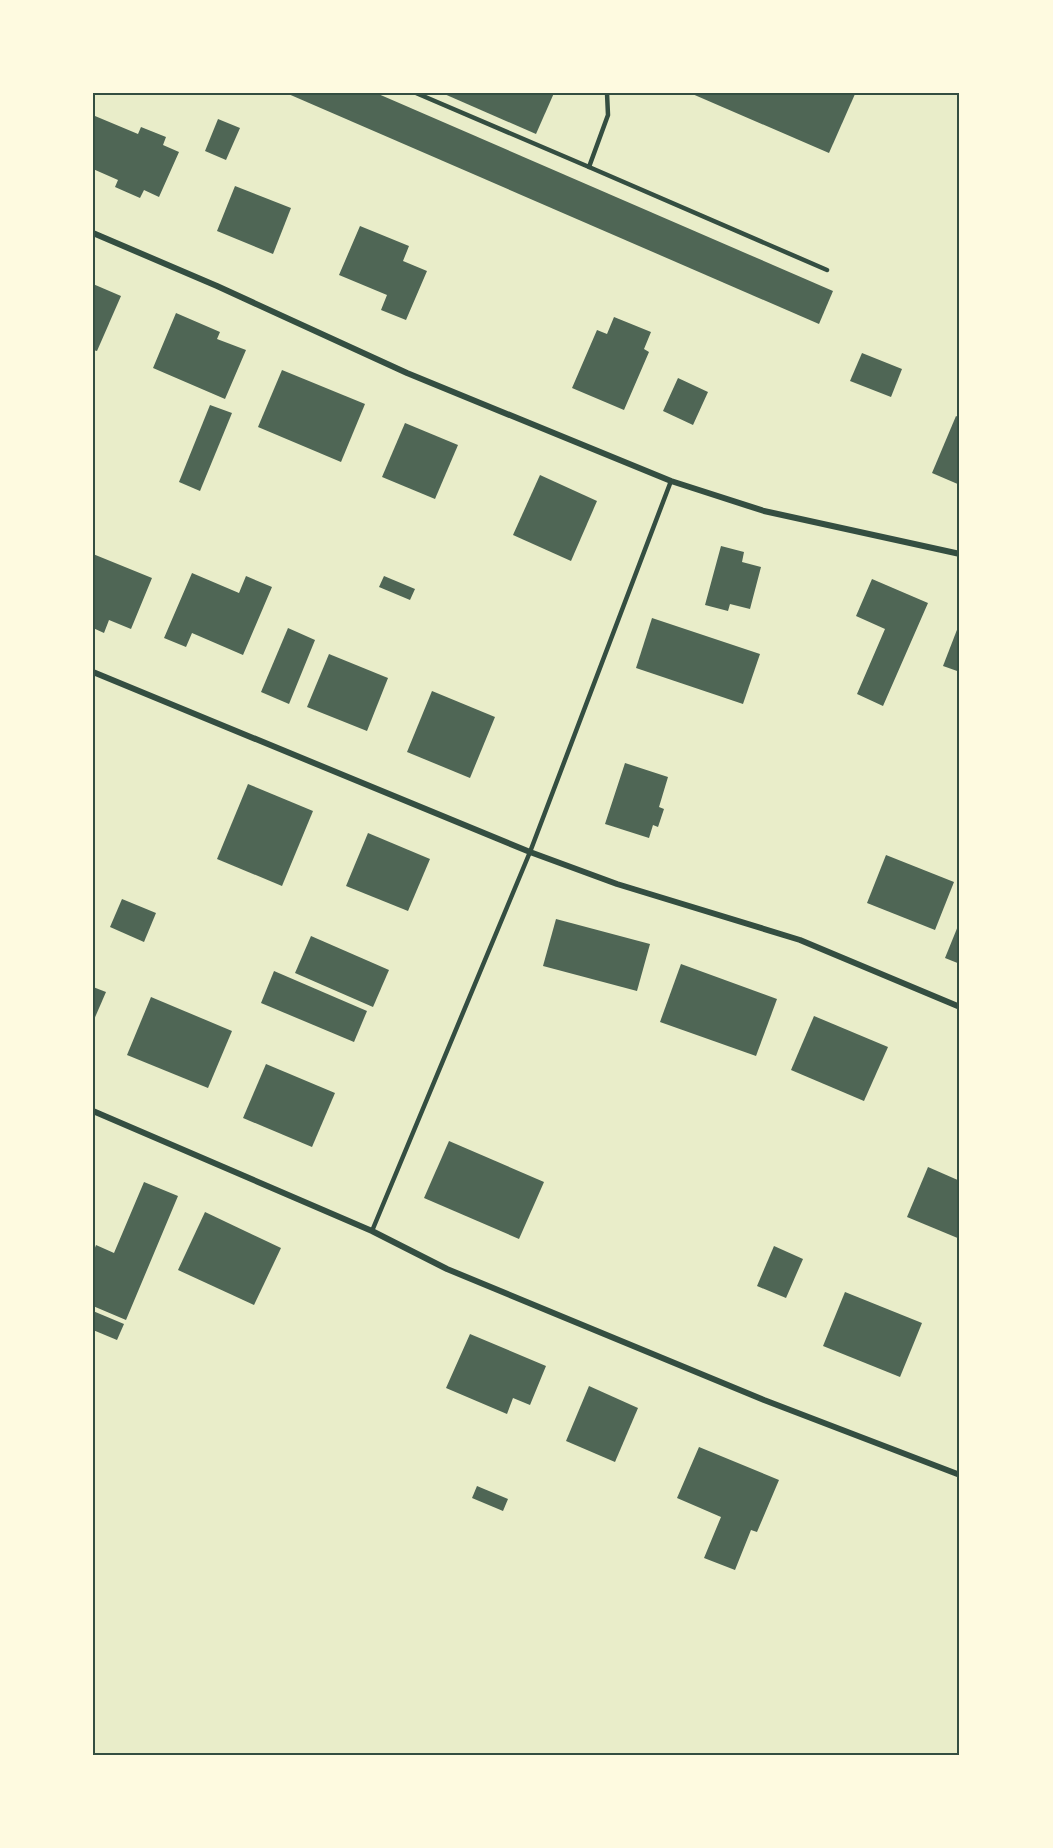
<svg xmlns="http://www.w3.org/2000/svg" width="1053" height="1848" viewBox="0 0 1053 1848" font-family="Overpass,sans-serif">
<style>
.building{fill:#4f6655}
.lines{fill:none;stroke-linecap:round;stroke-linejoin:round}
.service{stroke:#344e41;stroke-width:4.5}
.minor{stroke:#344e41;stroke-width:6}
.neatline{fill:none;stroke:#344e41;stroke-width:2}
</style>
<rect width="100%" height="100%" fill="#e9edc9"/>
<g class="building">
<polygon points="286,93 376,93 833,291 819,324"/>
<polygon points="442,93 554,93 536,134"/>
<polygon points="690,93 853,93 855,94 829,153"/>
<polygon points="95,116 138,134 141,127 166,137 163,145 179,152 159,197 144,190 140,198 115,187 118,180 93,169"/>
<polygon points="218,119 240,128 226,160 205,151"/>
<polygon points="235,186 291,208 273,254 217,231"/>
<polygon points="360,226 409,246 403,261 427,271 406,320 381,310 387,295 339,275"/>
<polygon points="93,284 121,296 97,351 93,350"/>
<polygon points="176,313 220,332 217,339 246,350 225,399 153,368"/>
<polygon points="614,317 651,332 644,349 649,352 624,410 572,388 597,330 607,334"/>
<polygon points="862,353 902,369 891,397 850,381"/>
<polygon points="282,370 365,404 341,462 258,427"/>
<polygon points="678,378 708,392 693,425 663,411"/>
<polygon points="210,405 232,413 200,491 179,482"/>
<polygon points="956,416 960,418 960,485 932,473"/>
<polygon points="405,423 458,445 435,499 382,477"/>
<polygon points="540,475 597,501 571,561 513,535"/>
<polygon points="721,546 744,552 742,562 761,567 750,609 730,604 728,611 705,605"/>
<polygon points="93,554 152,578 131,629 109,620 104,633 93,628"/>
<polygon points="192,573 239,593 246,576 272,587 243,655 192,633 186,647 164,638"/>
<polygon points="384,576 415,589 410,600 379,587"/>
<polygon points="872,579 928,603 883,706 857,694 885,629 856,616"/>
<polygon points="652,618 760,654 743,704 636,668"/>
<polygon points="960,622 960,672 943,666"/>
<polygon points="288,628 315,640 289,704 261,692"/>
<polygon points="329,654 388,678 367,731 307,707"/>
<polygon points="432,691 495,717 470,778 407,752"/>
<polygon points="625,763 668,777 659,807 664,809 658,827 653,825 649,838 605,824"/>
<polygon points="248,784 313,811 282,886 217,859"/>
<polygon points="368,833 430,859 408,911 346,886"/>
<polygon points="886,855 954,882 935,930 867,903"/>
<polygon points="122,899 156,913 144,942 110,927"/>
<polygon points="556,919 650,944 637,991 543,966"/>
<polygon points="960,921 960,964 945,958"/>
<polygon points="311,936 389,970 373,1007 295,973"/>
<polygon points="681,964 777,999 756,1056 660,1022"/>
<polygon points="274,971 367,1011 354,1042 261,1003"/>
<polygon points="93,987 106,992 93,1022"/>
<polygon points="151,997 232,1031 208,1088 127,1055"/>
<polygon points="814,1016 888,1047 864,1101 791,1070"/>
<polygon points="266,1064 335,1093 312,1147 243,1118"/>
<polygon points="449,1141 544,1182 519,1239 424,1198"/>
<polygon points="928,1167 960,1181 960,1239 907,1217"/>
<polygon points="144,1182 178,1196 126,1320 93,1306 93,1253 96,1245 114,1253"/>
<polygon points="205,1212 281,1248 254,1305 178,1270"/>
<polygon points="774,1246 803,1259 786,1298 757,1286"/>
<polygon points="845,1292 922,1323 900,1377 823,1346"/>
<polygon points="93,1311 124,1324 117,1340 93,1330"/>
<polygon points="470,1334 546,1366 530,1405 513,1398 507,1414 446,1388"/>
<polygon points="589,1386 638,1408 615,1462 566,1441"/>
<polygon points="699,1447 779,1480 757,1532 751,1530 735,1570 704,1558 721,1517 677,1498"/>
<polygon points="477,1486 508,1499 503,1511 472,1498"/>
</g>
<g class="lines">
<g class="service">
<polyline points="416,93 589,167 608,115 607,93"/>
<polyline points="589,167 827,270"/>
<polyline points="372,1231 530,852 671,481"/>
</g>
<g class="minor">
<polyline points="93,233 217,286 407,373 671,481 764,511 960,554"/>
<polyline points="93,672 530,852 617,884 800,940 960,1007"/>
<polyline points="93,1111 372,1231 447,1269 764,1400 960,1475"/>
</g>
</g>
<rect width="1053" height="1848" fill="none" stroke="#fefae0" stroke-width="189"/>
<rect x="94" y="94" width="864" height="1660" class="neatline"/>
</svg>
